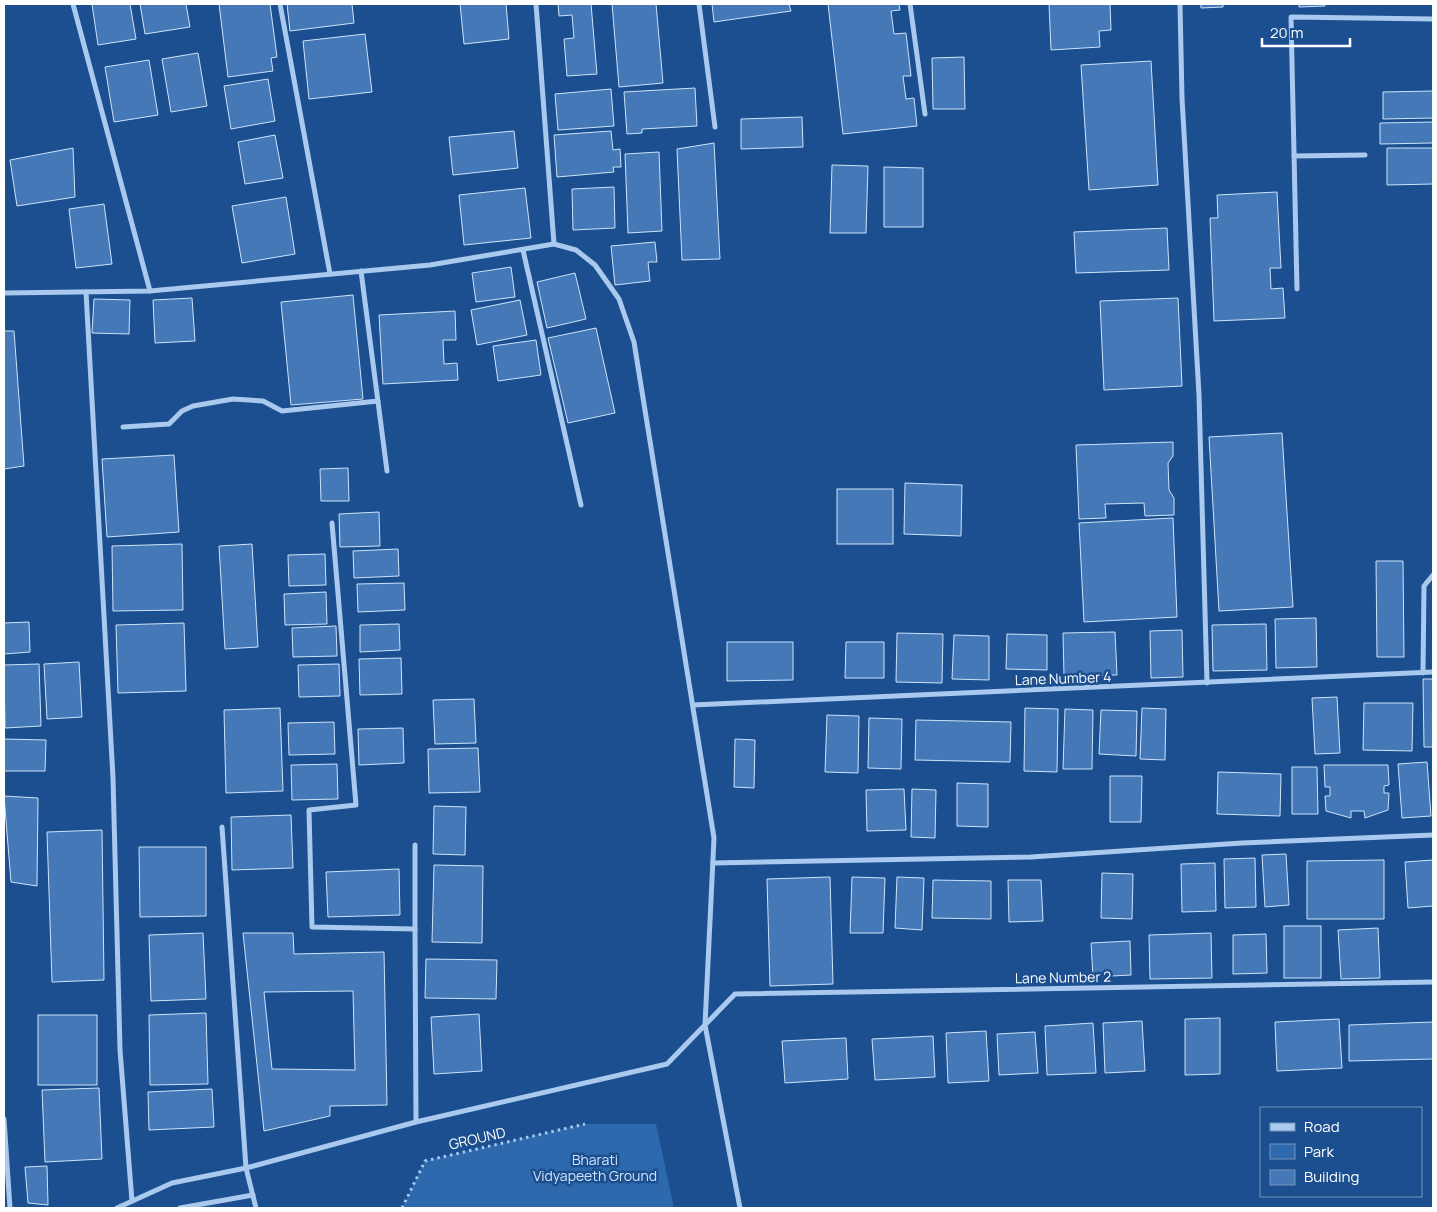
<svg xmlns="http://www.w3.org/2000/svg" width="1437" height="1212" viewBox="0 0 1437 1212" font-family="Manrope,sans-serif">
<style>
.green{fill:#2e69ad}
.building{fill:#4478b7;stroke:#cfe3fa;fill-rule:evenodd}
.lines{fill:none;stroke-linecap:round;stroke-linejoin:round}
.path{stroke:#a9c9ee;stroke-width:3;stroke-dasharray:2.5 4;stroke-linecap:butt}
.minor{stroke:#a9c9ee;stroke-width:5}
.labels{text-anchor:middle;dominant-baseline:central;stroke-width:5;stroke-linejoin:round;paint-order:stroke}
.street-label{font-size:14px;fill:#fff;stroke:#1b4f8f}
.park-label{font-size:14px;fill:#cfe3fa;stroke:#1b4f8f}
</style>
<rect width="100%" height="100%" fill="#1b4f8f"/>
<polygon class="green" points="585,1124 656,1124 674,1208 402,1208 425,1161"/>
<g class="building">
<polygon points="92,4 130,4 136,39 98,45"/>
<polygon points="140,4 186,4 190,27 145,34"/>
<polygon points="219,4 270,4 277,57 271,58 273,71 228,77"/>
<polygon points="287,4 352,4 354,23 290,31"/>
<polygon points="460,4 506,4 509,39 464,44"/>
<polygon points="558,4 591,4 597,74 567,76 564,39 574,38 572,15 559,16"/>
<polygon points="612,4 656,4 663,83 619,87"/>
<polygon points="712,4 789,4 791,11 714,22"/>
<polygon points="828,4 899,4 900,10 891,11 894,34 906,33 911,76 903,76 906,99 914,98 917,126 843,134"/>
<polygon points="1049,4 1110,4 1111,30 1099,31 1100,47 1051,50"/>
<polygon points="1201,4 1223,4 1223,7 1201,8"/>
<polygon points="1299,4 1325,4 1325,6 1299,7"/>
<polygon points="365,34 372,92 309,99 303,41"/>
<polygon points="198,53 207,106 171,112 162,59"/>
<polygon points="964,57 965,109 933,109 932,58"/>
<polygon points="149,60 158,115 114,122 105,67"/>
<polygon points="1151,61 1158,185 1089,190 1081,65"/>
<polygon points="268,79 275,121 231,129 224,86"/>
<polygon points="695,88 697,126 642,129 642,133 627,134 624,92"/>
<polygon points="611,89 614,126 558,130 555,94"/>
<polygon points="1433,91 1433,118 1383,119 1383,92"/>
<polygon points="802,117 803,147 741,149 741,119"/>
<polygon points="1433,122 1433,143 1380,144 1380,123"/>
<polygon points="514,131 518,168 453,175 449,137"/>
<polygon points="611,131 613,150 620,149 621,167 613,167 614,172 557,177 554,135"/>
<polygon points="275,135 283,178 245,184 238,142"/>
<polygon points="714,143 720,259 682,260 677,149"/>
<polygon points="73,148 75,197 17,206 10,160"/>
<polygon points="1387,148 1433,148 1433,184 1387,185"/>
<polygon points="659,152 662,231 628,233 625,154"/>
<polygon points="832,165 868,166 866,233 830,233"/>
<polygon points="884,167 923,168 923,227 884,227"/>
<polygon points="614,187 615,228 573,230 572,189"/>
<polygon points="525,188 531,238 464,245 459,195"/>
<polygon points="1277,192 1281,268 1270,268 1271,289 1283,288 1285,318 1214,321 1210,218 1218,218 1217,195"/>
<polygon points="286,197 295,254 242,263 232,206"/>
<polygon points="104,204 112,264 76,268 69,209"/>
<polygon points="1167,228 1169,270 1076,273 1074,232"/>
<polygon points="655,242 657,262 648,262 650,281 615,285 611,246"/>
<polygon points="511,267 515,297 476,302 472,273"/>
<polygon points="575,273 586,319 547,328 537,282"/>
<polygon points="353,295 363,399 291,405 281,302"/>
<polygon points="192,298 195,341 155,343 153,300"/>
<polygon points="1178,298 1182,386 1104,390 1100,301"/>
<polygon points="94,299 130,300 129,334 92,333"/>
<polygon points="520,300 527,335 477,345 471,310"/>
<polygon points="455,311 456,340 443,340 444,364 457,363 458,380 383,384 379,315"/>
<polygon points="596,328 615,413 568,423 548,338"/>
<polygon points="4,331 14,331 24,466 4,469"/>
<polygon points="536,340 541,375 498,381 493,346"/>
<polygon points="1282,433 1293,607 1219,611 1209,437"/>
<polygon points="1173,442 1173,456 1168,463 1169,490 1174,498 1174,515 1145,516 1144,503 1105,504 1106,518 1079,519 1076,445"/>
<polygon points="174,455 179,532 107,537 102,459"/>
<polygon points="348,468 349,501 321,501 320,469"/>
<polygon points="905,483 962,485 961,536 904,534"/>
<rect x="837" y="489" width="56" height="55"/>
<polygon points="379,512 380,546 340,547 339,514"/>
<polygon points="1173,518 1177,617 1084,622 1079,523"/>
<polygon points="182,544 183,610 113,611 112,546"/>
<polygon points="252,544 258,647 225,649 219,546"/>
<polygon points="398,549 399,576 354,578 353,551"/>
<polygon points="325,554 326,585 289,586 288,555"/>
<polygon points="1376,561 1403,561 1404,657 1377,657"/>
<polygon points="404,583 405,610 358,612 357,584"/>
<polygon points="326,592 327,624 285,625 284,594"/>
<polygon points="1316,618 1317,667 1276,668 1275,619"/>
<polygon points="29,622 30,652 4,654 4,623"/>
<polygon points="184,623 186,691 118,693 116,625"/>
<polygon points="399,624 400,650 360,652 360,625"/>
<polygon points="1266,624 1267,670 1213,671 1212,625"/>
<polygon points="336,626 337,656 293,657 292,628"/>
<polygon points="1182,630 1183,677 1151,678 1150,631"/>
<polygon points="1115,632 1117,675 1064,676 1063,633"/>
<polygon points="897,633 943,634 942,683 896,682"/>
<polygon points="1007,634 1047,635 1047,670 1006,669"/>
<polygon points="954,635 989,636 989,680 952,679"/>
<polygon points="727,642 793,642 793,680 727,681"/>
<polygon points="846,642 884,642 884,678 845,678"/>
<polygon points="401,658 402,694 360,695 359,659"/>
<polygon points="79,662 82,717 47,719 44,664"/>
<polygon points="39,664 41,726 5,728 4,665"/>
<polygon points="339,664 340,696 299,697 298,665"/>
<polygon points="1423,679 1433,679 1433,747 1424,747"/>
<polygon points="1337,697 1340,753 1315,754 1312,698"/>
<polygon points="474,699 476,743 435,744 433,700"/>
<polygon points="1364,703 1413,703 1412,751 1363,750"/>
<polygon points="280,708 283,791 226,793 224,710"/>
<polygon points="1025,708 1058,709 1057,772 1024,771"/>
<polygon points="1142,708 1166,709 1165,760 1140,759"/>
<polygon points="1065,709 1093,710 1092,769 1063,769"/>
<polygon points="1101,710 1137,711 1136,756 1099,754"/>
<polygon points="827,715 859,716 858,773 825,772"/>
<polygon points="869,718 902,719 901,769 868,768"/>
<polygon points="916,720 1011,722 1010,762 915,760"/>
<polygon points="334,722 335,754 289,755 288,723"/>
<polygon points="403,728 404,763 359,765 358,729"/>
<polygon points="4,739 46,740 45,771 4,771"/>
<polygon points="735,739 755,740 754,788 734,787"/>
<polygon points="478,748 480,792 429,793 428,749"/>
<polygon points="1427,762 1431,816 1402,818 1398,764"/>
<polygon points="337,764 338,799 292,800 291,765"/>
<polygon points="1324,765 1388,765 1389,785 1384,786 1384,793 1389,793 1388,810 1365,818 1364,811 1351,811 1351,818 1326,811 1325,796 1330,796 1330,787 1325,787"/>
<polygon points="1292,767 1317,767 1318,814 1292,814"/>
<polygon points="1218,772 1281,774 1280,816 1217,814"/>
<polygon points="1110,776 1142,776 1141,822 1110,822"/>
<polygon points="957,783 988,784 988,827 957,826"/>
<polygon points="904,789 906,830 867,831 866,790"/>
<polygon points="912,789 936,790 935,838 911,837"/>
<polygon points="4,796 38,798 37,886 11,882"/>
<polygon points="434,806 466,807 465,855 433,854"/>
<polygon points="291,815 293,868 232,870 231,817"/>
<polygon points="102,830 104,980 52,982 47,832"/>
<polygon points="139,847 206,847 206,916 140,917"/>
<polygon points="1286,854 1289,905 1265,907 1262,855"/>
<polygon points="1255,858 1256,907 1225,908 1224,859"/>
<polygon points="1384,860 1384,919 1307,919 1307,861"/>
<polygon points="1433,860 1433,906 1408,908 1405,862"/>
<polygon points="1215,863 1216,911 1182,912 1181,864"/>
<polygon points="434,865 483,866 482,943 432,942"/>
<polygon points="399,869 400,915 328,917 326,872"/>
<polygon points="1102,873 1133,874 1132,919 1101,918"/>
<polygon points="830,877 833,984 770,986 767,879"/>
<polygon points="852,877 885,878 883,933 850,933"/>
<polygon points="897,877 924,878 922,930 895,928"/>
<polygon points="933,880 991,881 991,919 932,918"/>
<polygon points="1008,880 1041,880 1043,921 1009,922"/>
<rect x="1284" y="926" width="37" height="52"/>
<polygon points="1378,928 1380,978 1341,979 1338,930"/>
<polygon points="203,933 206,999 151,1001 149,935"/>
<path d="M243 933H293L294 954 384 952 387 1105 330 1106V1116L264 1131ZM353 991 355 1070 272 1069 264 992Z"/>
<polygon points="1211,933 1212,978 1150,979 1149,935"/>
<polygon points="1266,934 1267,973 1233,974 1233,935"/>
<polygon points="1130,941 1131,975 1093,977 1091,943"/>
<polygon points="426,959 497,960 496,999 425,998"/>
<polygon points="206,1013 208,1084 150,1085 149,1015"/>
<polygon points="479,1014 482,1071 434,1074 431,1017"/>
<rect x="38" y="1015" width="59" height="70"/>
<polygon points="1220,1018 1220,1074 1185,1075 1185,1019"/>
<polygon points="1339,1019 1342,1068 1277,1071 1275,1022"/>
<polygon points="1142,1021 1145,1071 1105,1073 1103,1023"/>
<polygon points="1433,1022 1433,1059 1349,1061 1349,1025"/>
<polygon points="1093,1023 1096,1073 1047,1075 1045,1026"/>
<polygon points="986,1031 989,1081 948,1083 946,1033"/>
<polygon points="1035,1032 1038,1073 999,1075 997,1034"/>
<polygon points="933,1036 935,1077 875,1080 872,1039"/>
<polygon points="846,1038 848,1079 785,1083 782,1041"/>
<polygon points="99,1088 102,1159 45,1162 42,1090"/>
<polygon points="212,1089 214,1127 149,1130 148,1092"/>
<polygon points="47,1166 48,1205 28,1203 25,1167"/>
</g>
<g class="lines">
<polyline class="path" points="402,1208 425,1161 585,1124"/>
<g class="minor">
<polyline points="73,4 150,291"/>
<polyline points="280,4 330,274"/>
<polyline points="536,4 554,244"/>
<polyline points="699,4 715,127"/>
<polyline points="910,4 925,114"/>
<polyline points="1180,4 1182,98 1199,395 1207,683"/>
<polyline points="1294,156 1365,155"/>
<polyline points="523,250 581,505"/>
<polyline points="361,271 387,471"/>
<polyline points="1297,289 1291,17 1433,19"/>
<polyline points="86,292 113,778 120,1050 132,1201"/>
<polyline points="4,293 150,291 430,265 554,244 576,250 595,265 619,299 634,342 714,838 705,1025 740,1208"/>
<polyline points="123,427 169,424 182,411 193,406 233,399 263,401 282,411 378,401"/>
<polyline points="332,523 356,805 309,810 312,927 415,929 416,1122"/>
<polyline points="1423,673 1424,586 1433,575"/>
<polyline points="693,705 1433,672"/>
<polyline points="222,827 246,1168 256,1208"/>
<polyline points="415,845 415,929"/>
<polyline points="713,863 1031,857 1242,843 1433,835"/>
<polyline points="4,1119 10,1208"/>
<polyline points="117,1208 172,1183 246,1168 416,1122 667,1064 735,994 1433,982"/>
<polyline points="180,1208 253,1195"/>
</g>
</g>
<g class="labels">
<g class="street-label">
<text transform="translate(1063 678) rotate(-2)">Lane Number 4</text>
<text transform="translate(1063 977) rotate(-1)">Lane Number 2</text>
<text transform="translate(477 1138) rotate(-13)">GROUND</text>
</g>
<g class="park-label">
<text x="595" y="1159">Bharati<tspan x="595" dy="16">Vidyapeeth Ground</tspan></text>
</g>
</g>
<rect width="1437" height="1212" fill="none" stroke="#ffffff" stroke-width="10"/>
<rect x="1260" y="1107" width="162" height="90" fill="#1b4f8f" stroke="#7695bc"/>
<rect x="1270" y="1123" width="25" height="8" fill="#a9c9ee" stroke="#7695bc"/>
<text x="1304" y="1132" font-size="15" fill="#ffffff">Road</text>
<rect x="1270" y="1144" width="25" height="15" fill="#2e69ad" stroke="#7695bc"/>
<text x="1304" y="1157" font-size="15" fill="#ffffff">Park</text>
<rect x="1270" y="1170" width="25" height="15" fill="#4478b7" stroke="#7695bc"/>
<text x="1304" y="1182" font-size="15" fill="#ffffff">Building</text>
<path d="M1262 38v8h88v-8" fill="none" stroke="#ffffff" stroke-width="2.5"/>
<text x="1270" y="38" font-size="15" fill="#ffffff" stroke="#1b4f8f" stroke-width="4" paint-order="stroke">20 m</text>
</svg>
